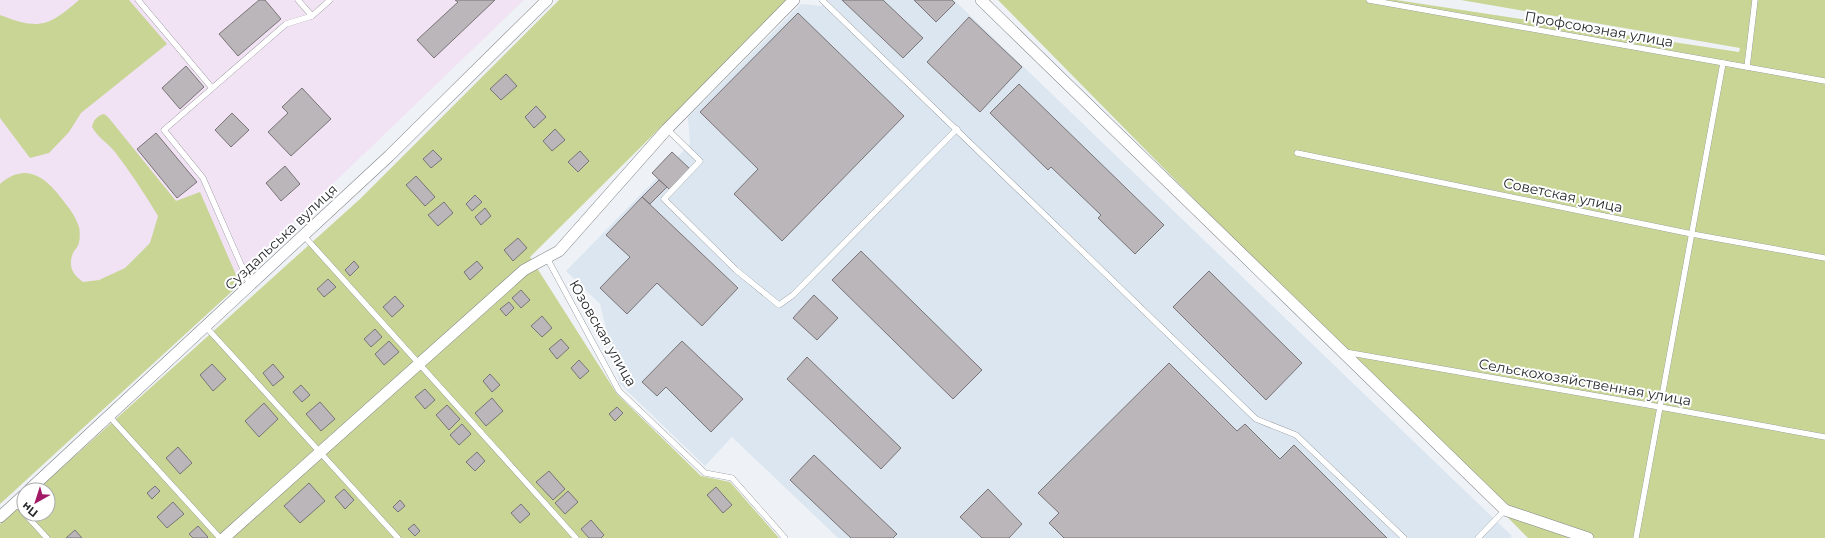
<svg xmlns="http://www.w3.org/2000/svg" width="1825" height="538" viewBox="0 0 1825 538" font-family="Montserrat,sans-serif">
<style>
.built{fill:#dbe6f0}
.education{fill:#f1e2f4}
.green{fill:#c8d595}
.building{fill:#bbb6b9;stroke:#797477}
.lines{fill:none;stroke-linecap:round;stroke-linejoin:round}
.service-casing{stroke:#7e8286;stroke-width:6}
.minor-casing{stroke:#7e8286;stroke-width:12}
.service{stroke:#fff;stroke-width:5.5}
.minor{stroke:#fff;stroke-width:11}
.labels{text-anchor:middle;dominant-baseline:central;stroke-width:4;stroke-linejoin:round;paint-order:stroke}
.street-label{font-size:14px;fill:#282a2c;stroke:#fff}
</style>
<rect width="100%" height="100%" fill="#eef2f6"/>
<polygon class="built" points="827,0 954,0 1512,536 1510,538 838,538 732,437 705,466 620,384 600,304 566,271 690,144 688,117 801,4 821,6"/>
<polygon class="education" points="0,0 524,0 234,279 0,495"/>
<g class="green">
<path d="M79 0H129L167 44 81 113 69 132 49 153 30 158 0 118V15C39 30 48 27 79 0Z"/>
<polygon points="559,0 789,0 530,257 617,394 701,476 730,482 779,538 0,538 0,524 24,502 24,514 48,514 48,490 37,490 360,199"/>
<polygon points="998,0 1396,0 1739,52 1740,48 1461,0 1825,0 1825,538 1528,538"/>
<path d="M104 114 108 117 176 201 200 192 240 284 0 504V184C27 160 48 179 65 203 71 210 76 218 79 227 80 231 80 239 79 242 79 246 75 249 73 253 68 266 72 274 83 282L99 280 125 268 150 243 158 216C145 194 131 173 115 152 108 143 98 138 92 127 94 120 96 116 104 114Z"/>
</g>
<g class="building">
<polygon points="259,0 265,0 281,19 238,56 219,34"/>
<polygon points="455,0 495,0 434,58 417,40 458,2"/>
<polygon points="842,0 883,0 923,38 903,58"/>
<polygon points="914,0 952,0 955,3 936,22"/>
<polygon points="798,13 904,116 782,241 734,194 758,169 700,112"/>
<polygon points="969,17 1022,67 980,112 927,62"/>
<polygon points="186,66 204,87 180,109 162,88"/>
<polygon points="506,74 517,86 501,100 490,89"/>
<polygon points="1019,84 1164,225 1135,254 1098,218 1101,215 1051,167 1048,170 990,113"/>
<polygon points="302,88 331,119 291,156 268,132 288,113 282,107"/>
<polygon points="536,106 546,117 534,128 525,117"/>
<polygon points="232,113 249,130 231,147 215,130"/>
<polygon points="555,129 565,140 552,151 543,141"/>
<polygon points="156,133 197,182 177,198 137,149"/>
<polygon points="433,150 442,159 431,168 423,159"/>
<polygon points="580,151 589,161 578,172 568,162"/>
<polygon points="672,152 690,169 670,190 652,173"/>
<polygon points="285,166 300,184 281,201 266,183"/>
<polygon points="416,176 435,197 425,206 406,185"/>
<polygon points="659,180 667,187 650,204 642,197"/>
<polygon points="475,195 482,202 472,211 466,204"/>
<polygon points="642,197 738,288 702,326 657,283 627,314 600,288 630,257 606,235"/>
<polygon points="444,202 453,213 438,226 428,215"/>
<polygon points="485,208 491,216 481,225 475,217"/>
<polygon points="518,238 527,248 513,261 504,250"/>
<polygon points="861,251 982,370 953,399 832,280"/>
<polygon points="354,261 359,267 350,276 345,270"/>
<polygon points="477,261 483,268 470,280 464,272"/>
<polygon points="1209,271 1302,363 1266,400 1173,307"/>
<polygon points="328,279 336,287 324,297 317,289"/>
<polygon points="521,290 530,300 521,308 512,298"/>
<polygon points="814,295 838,318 817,340 793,318"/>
<polygon points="395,296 404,306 392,317 383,307"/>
<polygon points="509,302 514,308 506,316 500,309"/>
<polygon points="542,316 552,328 542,337 531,326"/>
<polygon points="375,329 382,337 371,347 364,339"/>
<polygon points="561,339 569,348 557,359 549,349"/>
<polygon points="389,341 399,352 384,365 375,354"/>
<polygon points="682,341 743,399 711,432 666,387 657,396 642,382"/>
<polygon points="807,357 901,448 881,469 787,379"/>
<polygon points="579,360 589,371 580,379 571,368"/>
<polygon points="1169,363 1237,431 1245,424 1280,459 1294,445 1387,538 1064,538 1049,523 1059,513 1038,493"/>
<polygon points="212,364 226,379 213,391 200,375"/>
<polygon points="273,364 284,377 273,386 263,373"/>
<polygon points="490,374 500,385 492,392 483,381"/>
<polygon points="301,385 310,395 302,402 293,392"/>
<polygon points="425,389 435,400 425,409 415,397"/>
<polygon points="492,398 503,411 486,426 475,413"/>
<polygon points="320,402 335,419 321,431 306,414"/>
<polygon points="264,403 278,419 259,437 245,421"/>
<polygon points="447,405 460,419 449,430 436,415"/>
<polygon points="617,407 623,413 615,421 609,414"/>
<polygon points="462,424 471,434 459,445 450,435"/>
<polygon points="178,447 192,463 180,474 166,458"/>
<polygon points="477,452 485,461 475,471 466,462"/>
<polygon points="814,455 897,534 893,538 851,538 790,480"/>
<polygon points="549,471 565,489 553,500 536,482"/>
<polygon points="309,483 325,501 300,523 284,506"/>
<polygon points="155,486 160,491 152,499 147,493"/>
<polygon points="716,487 732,505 723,513 707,495"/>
<polygon points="344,489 354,500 345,509 335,497"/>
<polygon points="988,489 1022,524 1009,538 982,538 960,517"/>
<polygon points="568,491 578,502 565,514 555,503"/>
<polygon points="400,500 405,506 398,512 393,507"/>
<polygon points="173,502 184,514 167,528 157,517"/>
<polygon points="521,504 530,514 520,523 511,513"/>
<polygon points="591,520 604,535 601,538 589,538 581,529"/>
<polygon points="414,524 420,531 415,536 408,529"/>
<polygon points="198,526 208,537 207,538 193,538 189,534"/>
<polygon points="75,530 82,538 66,538"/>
</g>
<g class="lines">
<g class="service-casing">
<g id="service">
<polyline points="138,0 212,88"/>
<polyline points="298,0 312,16"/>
<polyline points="822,0 1256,419 1296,435 1404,538"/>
<polyline points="1369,0 1825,81"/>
<polyline points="1747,67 1755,0"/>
<polyline points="667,129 700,161 664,199 736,270 779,305 793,295 957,129"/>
<polyline points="1297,153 1692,234 1825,258"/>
<polyline points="304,236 576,538"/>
<polyline points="547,258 619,391 705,473 732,478 785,538"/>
<polyline points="250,285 203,178 164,130 286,24 312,16 330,0"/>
<polyline points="206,327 398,538"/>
<polyline points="1345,352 1660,407 1825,437"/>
<polyline points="109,416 220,538"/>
<polyline points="15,503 24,512"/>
<polyline points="25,514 47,538"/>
<polyline points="1478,538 1505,510"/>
<polyline points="1636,538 1723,63"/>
</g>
</g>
<g class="minor-casing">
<g id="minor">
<polyline points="981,0 1505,510 1588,538"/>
<polyline points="29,490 389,156 547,0"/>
<polyline points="0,517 24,495"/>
<polyline points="224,538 524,270 559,251 667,129 794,0"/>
</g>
</g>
<use href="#service" class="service"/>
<use href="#minor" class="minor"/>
</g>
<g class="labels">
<g class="street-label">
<text transform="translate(1599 29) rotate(10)">Профсоюзная улица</text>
<text transform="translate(1563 195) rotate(12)">Советская улица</text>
<text transform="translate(281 237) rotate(-43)">Суздальська вулиця</text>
<text transform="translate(603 333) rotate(60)">Юзовская улица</text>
<text transform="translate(1585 382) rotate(10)">Сельскохозяйственная улица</text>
</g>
</g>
<g transform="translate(36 502) rotate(219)"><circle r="19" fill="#ffffff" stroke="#a9aaab"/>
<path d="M0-3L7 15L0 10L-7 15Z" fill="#a21a65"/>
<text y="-6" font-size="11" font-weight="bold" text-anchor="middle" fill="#282a2c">Пн</text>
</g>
</svg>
